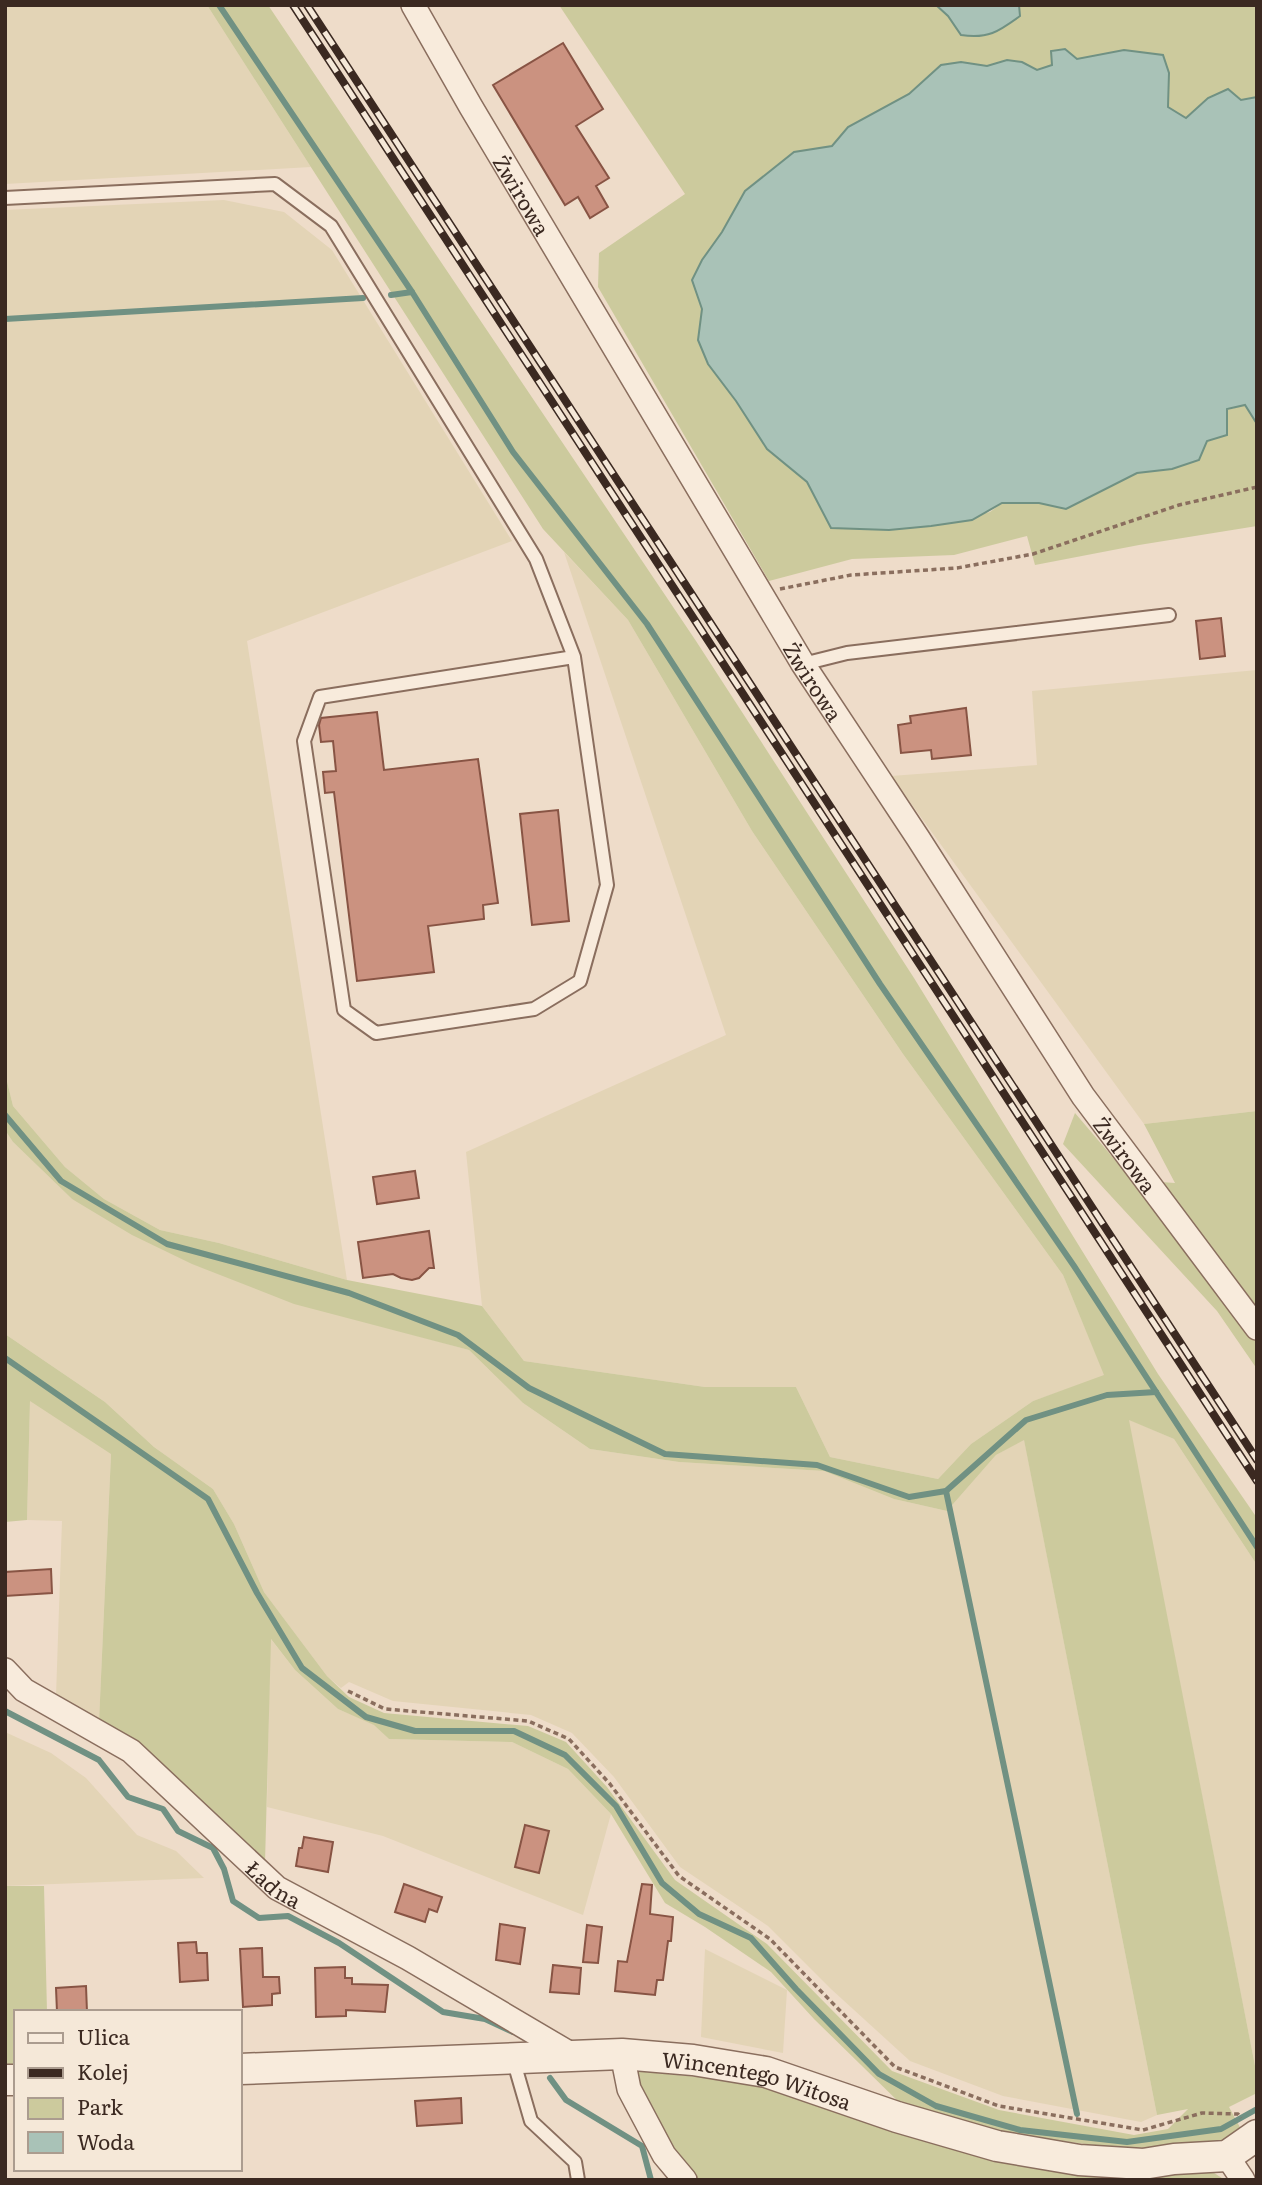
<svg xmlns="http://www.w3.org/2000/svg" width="1262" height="2185" viewBox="0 0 1262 2185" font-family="Literata,serif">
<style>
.farmland{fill:#e3d4b6}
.green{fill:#ccca9d}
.water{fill:#a9c2b7;stroke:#709183;stroke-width:2}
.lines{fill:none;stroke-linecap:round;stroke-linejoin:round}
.stream{stroke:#709183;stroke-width:6}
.building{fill:#cb9280;stroke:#885444;stroke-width:2}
.service-casing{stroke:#8a6e5e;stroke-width:16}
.minor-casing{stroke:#8a6e5e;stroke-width:26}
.tertiary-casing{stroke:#8a6e5e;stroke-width:33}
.path{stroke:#8a6e5e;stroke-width:3.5;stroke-dasharray:5 3.5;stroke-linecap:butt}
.service{stroke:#f8ebdc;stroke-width:12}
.minor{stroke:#f8ebdc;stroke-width:23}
.tertiary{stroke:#f8ebdc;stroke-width:30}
.rail-casing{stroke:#3b2921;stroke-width:8}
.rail{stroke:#f5e8d8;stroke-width:5;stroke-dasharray:16;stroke-linecap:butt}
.labels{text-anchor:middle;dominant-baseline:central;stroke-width:6;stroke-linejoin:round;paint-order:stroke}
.street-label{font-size:21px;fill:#3b2921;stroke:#f5e8d8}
</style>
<rect width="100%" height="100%" fill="#eedcc9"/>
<g class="farmland">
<polygon points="5,5 207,5 311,167 5,184"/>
<polygon points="224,200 284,212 332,250 512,541 247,641 347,1280 219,1243 160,1230 104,1199 65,1167 13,1106 5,1073 5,210"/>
<polygon points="564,552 628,620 752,831 903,1054 1063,1275 1105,1376 1033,1401 971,1444 938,1479 830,1457 796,1387 705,1387 524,1361 482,1306 466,1152 726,1035"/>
<polygon points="1257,670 1257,1111 1144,1124 891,776 1037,765 1032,691"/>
<polygon points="5,1130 13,1142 72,1199 403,1332 469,1350 523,1403 590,1449 679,1462 824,1471 894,1499 947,1511 996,1455 1024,1439 1157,2115 1141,2122 1003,2096 910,2061 831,1989 768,1926 680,1867 614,1777 572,1733 531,1715 393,1701 349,1682 341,1688 327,1676 264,1592 234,1524 213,1489 154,1447 105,1402 5,1334"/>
<polygon points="30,1400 111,1453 99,1722 56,1696 62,1521 27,1520"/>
<polygon points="1128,1419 1174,1439 1257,1565 1257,2076"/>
<polygon points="270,1638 295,1670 338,1709 375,1725 389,1739 512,1742 568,1769 611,1814 583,1915 383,1836 267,1807"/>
<polygon points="5,1732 51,1753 86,1778 137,1835 176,1851 204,1878 5,1886"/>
<polygon points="705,1949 787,1990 783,2053 701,2037"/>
</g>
<g class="green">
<polygon points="207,5 268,5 696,641 914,978 1158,1374 1257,1518 1257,1565 1174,1439 1129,1420 1257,2076 1257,2093 1229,2107 1242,2131 1219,2143 1137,2148 1110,2147 999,2133 907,2110 814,2019 771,1972 705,1927 665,1903 611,1814 568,1769 512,1742 389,1739 374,1725 338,1709 295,1670 271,1639 265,1863 99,1722 111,1454 30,1401 27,1520 5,1522 5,1334 105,1402 154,1447 213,1489 234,1524 264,1592 327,1676 349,1697 384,1713 528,1726 566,1742 607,1787 675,1880 767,1944 892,2071 999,2110 1134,2135 1168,2129 1188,2109 1157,2115 1024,1440 996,1455 947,1511 894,1499 824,1471 679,1462 590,1449 523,1403 469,1350 294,1304 192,1264 132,1235 72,1199 13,1142 5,1130 5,1073 13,1106 65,1167 104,1199 160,1230 219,1243 347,1280 482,1306 524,1361 705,1387 796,1387 830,1457 938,1479 971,1444 1033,1401 1104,1375 1063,1275 903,1054 752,831 628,620 543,529"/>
<polygon points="559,5 936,5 948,16 961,35 1019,16 1019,5 1257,5 1257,97 1241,101 1208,98 1186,118 1168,107 1169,73 1124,50 1077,59 1065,49 1051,51 1052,65 1037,70 1022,62 1007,60 987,66 961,62 941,65 909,94 848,127 832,146 794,152 745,190 722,232 702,260 692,280 702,309 698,340 708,364 736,401 767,449 807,482 831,528 889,530 931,526 990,512 1002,503 1039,503 1066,509 1137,473 1172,469 1207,441 1227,410 1245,405 1257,424 1257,526 1139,545 1035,565 1027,536 954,555 852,559 769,581 598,287 599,253 685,194"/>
<polygon points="1257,1111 1257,1369 1217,1311 1063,1144 1075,1113 1132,1180 1175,1183 1144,1124"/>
<polygon points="5,1886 44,1886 47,2012 16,2012 16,2066 5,2066"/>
<polygon points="635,2071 730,2080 789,2092 1211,2171 1225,2180 691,2180 633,2088"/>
</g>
<g class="water">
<path d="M936 5H1019L1020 16C998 32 988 39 961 35L948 16Z"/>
<polygon points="1065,49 1077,59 1124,50 1163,55 1169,73 1168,107 1186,118 1208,98 1228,89 1241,100 1257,97 1257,424 1245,405 1227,409 1227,435 1207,441 1199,460 1172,469 1137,473 1066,509 1039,503 1002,503 972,520 931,526 889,530 831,528 807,482 767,449 736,401 708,364 698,340 702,309 692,280 702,260 722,232 745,191 794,152 832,146 848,127 909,94 941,65 961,62 987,66 1007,60 1022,62 1037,70 1052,65 1051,51"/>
</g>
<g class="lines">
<g class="stream">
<polyline points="219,5 412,292 513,452 647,624 880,984 1074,1266 1257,1547"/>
<polyline points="391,295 412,292"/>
<polyline points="5,319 363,298"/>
<polyline points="5,1115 61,1181 167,1244 349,1293 458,1335 529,1388 665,1454 817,1465 909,1497 946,1491 1026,1420 1107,1395 1156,1392"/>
<polyline points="5,1358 208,1499 257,1593 302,1668 366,1717 415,1731 514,1731 565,1755 616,1806 662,1883 699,1914 751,1938 796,1989 879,2074 936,2106 1020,2130 1127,2142 1221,2129 1257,2109"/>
<polyline points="946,1491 1077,2114"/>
<polyline points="5,1711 99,1760 128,1797 163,1809 178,1831 213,1848 224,1869 233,1901 259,1918 288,1916 339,1943 443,2012 485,2019 513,2032"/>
<polyline points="550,2078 566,2100 642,2146 651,2180"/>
</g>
</g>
<g class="building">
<polygon points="563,43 603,109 576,126 609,178 596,186 608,207 590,218 578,197 565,205 493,85"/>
<polygon points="1221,618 1225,656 1200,659 1196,621"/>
<polygon points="966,708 971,755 932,759 931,750 901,753 898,725 911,723 910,716"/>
<polygon points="377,712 384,770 478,759 498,903 483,905 484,919 428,926 434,972 357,981 334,792 325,793 323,772 336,771 333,741 321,742 319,725 321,718"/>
<polygon points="558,810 569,921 532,925 520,814"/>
<polygon points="415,1171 419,1198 377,1204 373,1177"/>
<polygon points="429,1231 434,1268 429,1268 419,1278 412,1280 401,1278 393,1274 363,1278 358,1242"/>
<polygon points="51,1569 52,1593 5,1596 5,1572"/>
<polygon points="525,1825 549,1831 539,1873 515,1867"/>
<polygon points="304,1837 333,1842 328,1872 296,1866 299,1848 302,1848"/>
<polygon points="404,1884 442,1897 437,1912 429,1909 425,1922 395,1912"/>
<polygon points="642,1884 652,1885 650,1914 673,1917 671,1941 668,1941 663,1980 657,1980 655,1995 615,1991 618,1961 627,1962"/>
<polygon points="500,1924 525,1928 520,1964 496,1960"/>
<polygon points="587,1925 602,1927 598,1963 583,1962"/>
<polygon points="196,1942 197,1953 207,1953 208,1980 180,1982 178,1943"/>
<polygon points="262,1948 263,1977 279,1977 280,1993 272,1994 272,2005 243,2007 240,1949"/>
<polygon points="553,1965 581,1968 579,1994 550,1992"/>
<polygon points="345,1967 345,1978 352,1978 352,1984 388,1985 385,2012 346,2010 346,2016 316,2017 315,1968"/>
<polygon points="86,1986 87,2012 57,2012 56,1988"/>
<polygon points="461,2098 462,2123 417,2126 415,2101"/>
</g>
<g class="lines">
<g class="service-casing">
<g id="service">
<polyline points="5,198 275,184 331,226 536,559 574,657 607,885 580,981 534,1009 376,1033 344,1010 304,741 320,697 574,657"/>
<polyline points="803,664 847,653 1169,615"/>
<polyline points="513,2059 531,2121 575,2162 578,2180"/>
</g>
</g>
<g class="minor-casing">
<g id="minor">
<path id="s1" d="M413 5 471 107 803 664 918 838 1083 1096 1257 1328"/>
<path id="s2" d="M5 1670 24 1690 131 1751 277 1888 408 1958 574 2056"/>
<polyline points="622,2054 629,2089 664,2155 685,2180"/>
<polyline points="1227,2156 1243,2180"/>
</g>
</g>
<g class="tertiary-casing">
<g id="tertiary">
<path id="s3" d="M240 2069 622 2054 693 2060 766 2072 897 2117 997 2146 1079 2160 1143 2164 1174 2159 1227 2156 1257 2135"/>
<polyline points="5,2080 16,2080"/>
</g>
</g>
<g class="path">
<polyline points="780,589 851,575 957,568 1033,554 1179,505 1257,487"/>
<polyline points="348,1691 385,1709 528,1721 569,1739 610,1784 679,1876 770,1939 895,2067 999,2106 1143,2130 1202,2113 1238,2114 1241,2118"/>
</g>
<use href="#service" class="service"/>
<use href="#minor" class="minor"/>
<use href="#tertiary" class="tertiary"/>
<g class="rail-casing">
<g id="rail">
<polyline points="293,5 1257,1481"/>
<polyline points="307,5 1257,1460"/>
</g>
</g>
<use href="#rail" class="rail"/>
</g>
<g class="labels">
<g class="street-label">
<text stroke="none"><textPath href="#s1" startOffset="219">Żwirowa</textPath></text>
<text stroke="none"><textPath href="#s1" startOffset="786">Żwirowa</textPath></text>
<text stroke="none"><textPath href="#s1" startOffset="1353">Żwirowa</textPath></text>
<text stroke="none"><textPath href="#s2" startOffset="346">Ładna</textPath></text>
<text stroke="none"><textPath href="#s3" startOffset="520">Wincentego Witosa</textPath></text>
</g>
</g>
<rect width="1262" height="2185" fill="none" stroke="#3b2921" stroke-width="14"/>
<rect x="14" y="2010" width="228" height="161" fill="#f5e8d8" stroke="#ab9c8f" stroke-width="2"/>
<rect x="28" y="2033" width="35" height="10" fill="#f8ebdc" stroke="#ab9c8f" stroke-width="2"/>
<text x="77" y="2045" font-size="21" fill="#3b2921">Ulica</text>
<rect x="28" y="2068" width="35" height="10" fill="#3b2921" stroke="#ab9c8f" stroke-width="2"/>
<text x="77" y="2080" font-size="21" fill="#3b2921">Kolej</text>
<rect x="28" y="2098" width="35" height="21" fill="#ccca9d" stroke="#ab9c8f" stroke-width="2"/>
<text x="77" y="2115" font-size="21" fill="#3b2921">Park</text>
<rect x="28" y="2132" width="35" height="21" fill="#a9c2b7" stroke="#ab9c8f" stroke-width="2"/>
<text x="77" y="2150" font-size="21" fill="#3b2921">Woda</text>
</svg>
